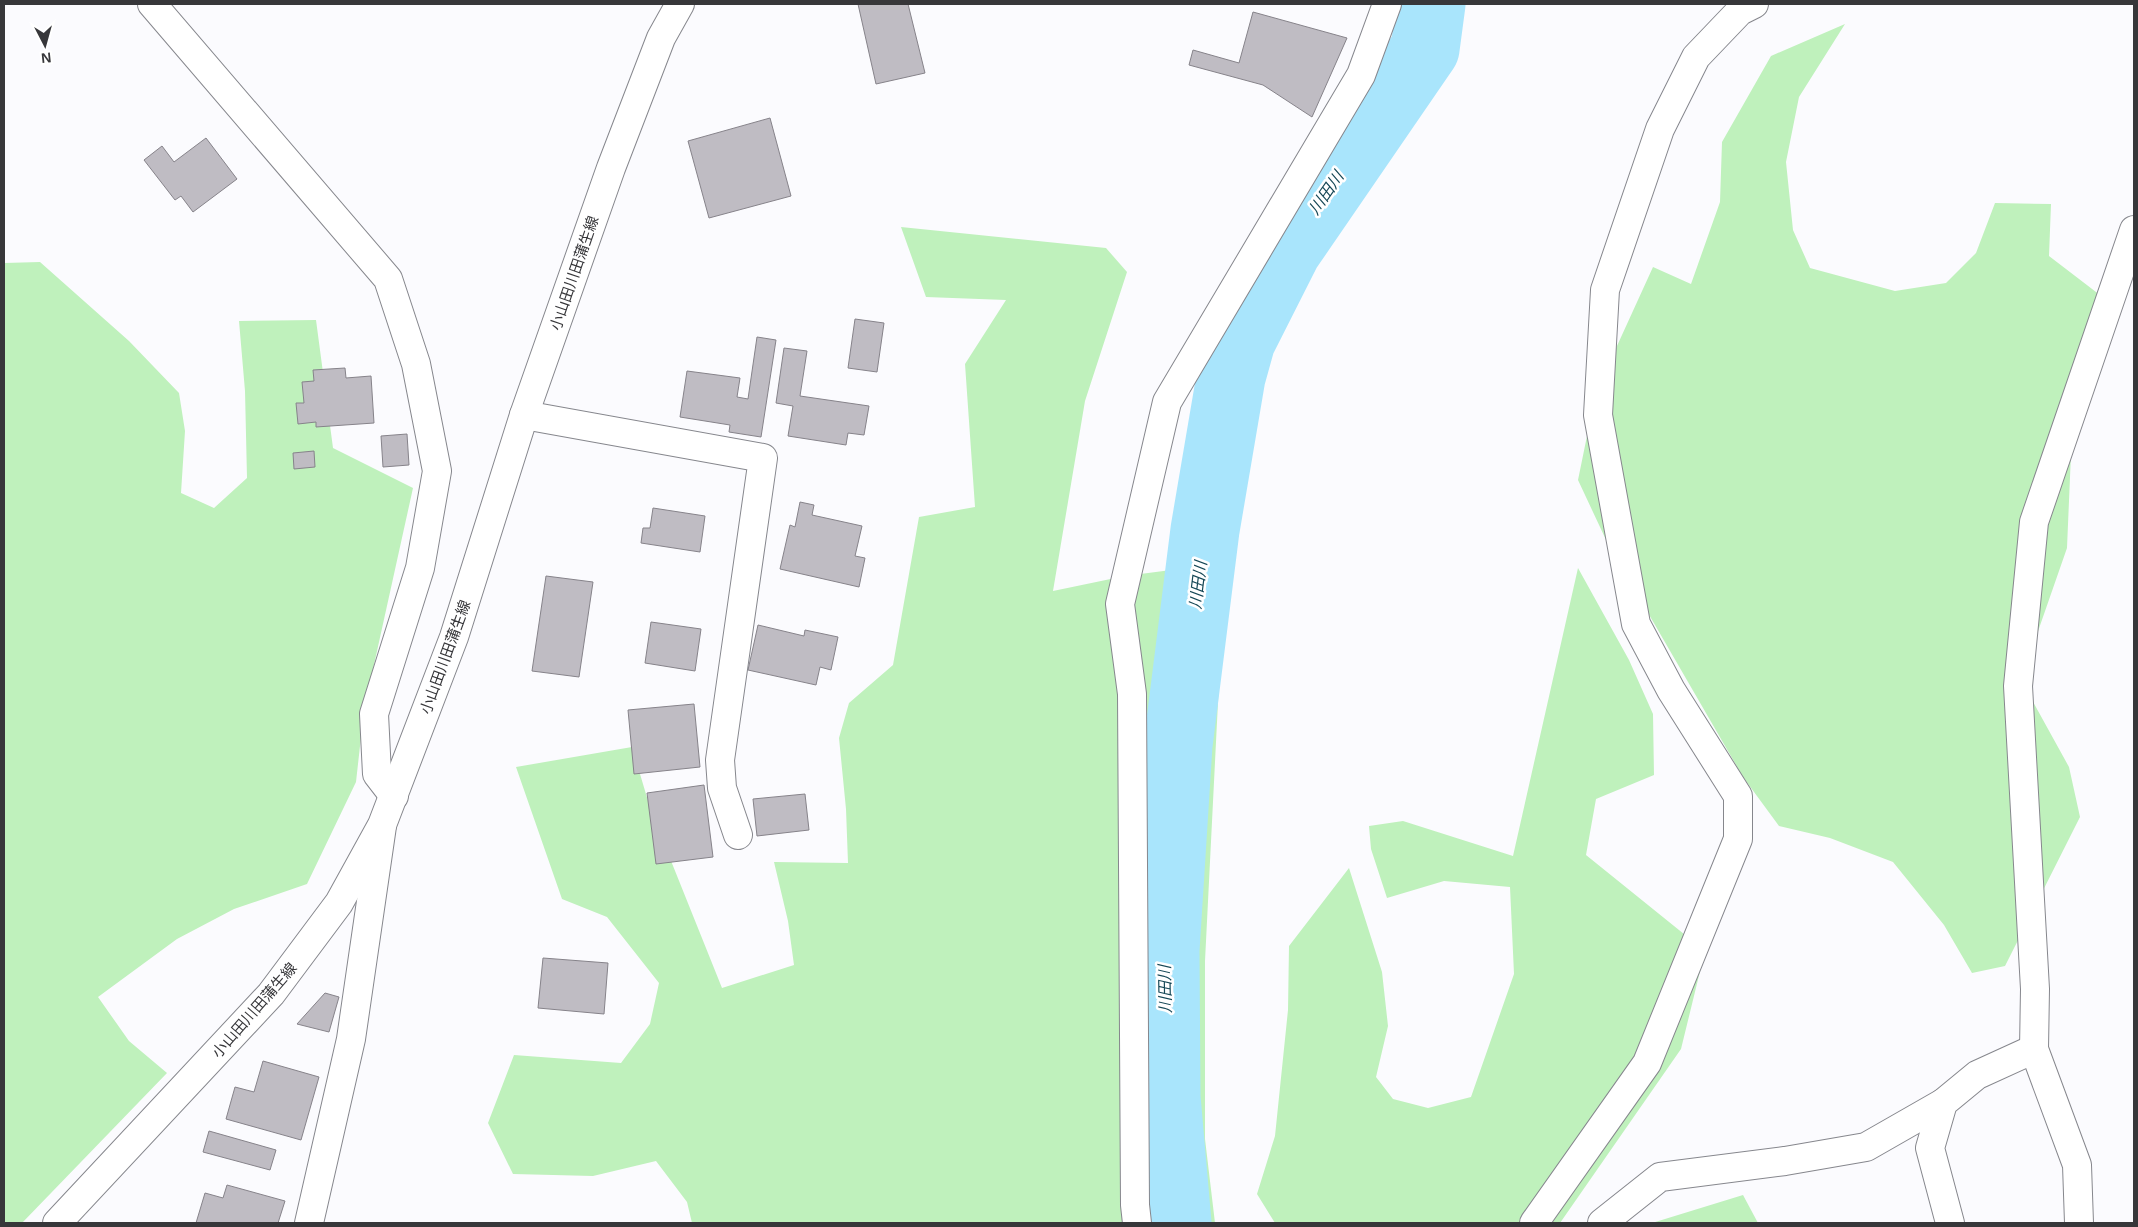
<svg xmlns="http://www.w3.org/2000/svg" width="2138" height="1227" viewBox="0 0 2138 1227" font-family="Helvetica,'Noto Sans JP',sans-serif">
<style>
.green{fill:#bff1bc}
.lines{fill:none;stroke-linecap:round;stroke-linejoin:round}
.river{stroke:#a9e5fc;stroke-width:69}
.building{fill:#bfbcc3;stroke:#86838a}
.minor-casing{stroke:#86878d;stroke-width:30}
.major-casing{stroke:#86878d;stroke-width:30}
.minor{stroke:#fff;stroke-width:28}
.major{stroke:#fff;stroke-width:28}
.labels{text-anchor:middle;dominant-baseline:central;stroke-width:5;stroke-linejoin:round;paint-order:stroke}
.street-label{font-size:15px;fill:#37373a;stroke:#fff}
.water-label{font-size:16px;font-style:italic;fill:#154756;stroke:#fff}
</style>
<rect width="100%" height="100%" fill="#fbfbfe"/>
<g class="green">
<polygon points="1845,24 1799,97 1786,162 1793,230 1810,268 1895,291 1946,283 1976,253 1995,203 2051,204 2049,256 2113,305 2072,430 2067,548 2021,680 2069,767 2080,817 2005,966 1972,973 1944,925 1893,862 1830,838 1779,826 1743,777 1607,542 1578,480 1596,392 1653,267 1691,284 1720,202 1722,142 1771,56"/>
<polygon points="901,227 1106,248 1127,272 1085,401 1053,591 1125,576 1225,563 1205,961 1205,1139 1215,1223 692,1223 687,1202 656,1161 593,1176 513,1174 488,1123 514,1055 621,1063 650,1024 659,983 607,917 562,899 516,767 632,747 651,811 722,988 794,965 788,921 774,862 848,863 846,809 839,738 849,703 893,665 919,517 975,507 965,364 1006,300 926,297"/>
<polygon points="40,262 129,341 179,393 185,431 181,493 214,508 247,478 245,391 239,321 316,320 333,448 413,488 364,710 356,782 307,884 234,909 177,939 98,997 129,1041 167,1073 22,1223 4,1223 4,263"/>
<polygon points="1578,568 1629,660 1653,714 1654,775 1596,799 1586,855 1705,951 1681,1049 1560,1223 1275,1223 1257,1194 1275,1136 1288,1010 1289,946 1349,868 1382,972 1388,1026 1376,1077 1393,1099 1428,1108 1471,1097 1514,974 1510,887 1444,881 1387,898 1371,849 1369,826 1403,821 1513,856"/>
<polygon points="1743,1195 1758,1223 1652,1223"/>
</g>
<g class="lines">
<polyline class="river" points="1177,1223 1166,1097 1165,950 1178,745 1205,530 1231,377 1241,341 1287,250 1425,49 1431,4"/>
</g>
<g class="building">
<polygon points="858,4 908,4 925,73 876,84"/>
<polygon points="1253,12 1347,38 1312,117 1263,85 1189,65 1193,50 1239,63"/>
<polygon points="770,118 791,196 709,218 688,141"/>
<polygon points="206,138 237,179 193,212 181,196 175,200 144,160 162,146 174,162"/>
<polygon points="855,319 884,323 877,372 848,368"/>
<polygon points="757,337 776,340 761,437 729,432 730,425 680,417 687,371 740,378 737,397 748,399"/>
<polygon points="784,348 807,351 800,396 869,406 864,435 848,433 846,445 788,436 793,406 776,403"/>
<polygon points="345,368 346,378 371,376 374,423 316,427 316,422 298,424 296,403 304,403 302,382 314,381 313,370"/>
<polygon points="407,434 409,465 383,467 381,436"/>
<polygon points="314,451 315,467 294,469 293,453"/>
<polygon points="800,502 814,505 812,515 862,526 855,556 865,558 859,587 780,569 790,525 795,527"/>
<polygon points="653,508 705,516 700,552 641,543 643,528 650,528"/>
<polygon points="546,576 593,582 579,677 532,671"/>
<polygon points="651,622 701,629 695,671 645,663"/>
<polygon points="758,625 804,636 805,630 838,637 831,670 820,667 816,685 748,670"/>
<polygon points="694,704 700,767 634,774 628,710"/>
<polygon points="704,785 713,857 656,864 647,793"/>
<polygon points="805,794 809,830 757,836 753,799"/>
<polygon points="543,958 608,963 604,1014 538,1008"/>
<polygon points="325,993 339,997 329,1032 297,1024"/>
<polygon points="263,1061 319,1077 301,1140 226,1119 235,1087 254,1092"/>
<polygon points="209,1131 276,1150 270,1170 203,1152"/>
<polygon points="227,1185 285,1201 278,1223 196,1223 205,1193 223,1198"/>
</g>
<g class="lines">
<g class="minor-casing">
<g id="minor">
<polyline points="152,4 388,279 416,364 437,471 420,568 374,714 377,774 394,796"/>
<polyline points="524,415 763,458 720,760 722,788 738,835"/>
<polyline points="309,1223 351,1039 382,826"/>
<polyline points="1137,1223 1135,1205 1132,694 1120,604 1167,402 1361,75 1387,4"/>
<polyline points="1534,1223 1647,1063 1738,839 1738,796 1671,690 1636,624 1598,415 1605,290 1660,129 1696,57 1740,11 1754,4"/>
<polyline points="1602,1223 1660,1177 1785,1161 1866,1147 1943,1103"/>
<polyline points="1950,1223 1930,1148 1943,1103 1977,1075 2034,1049"/>
<polyline points="2079,1223 2077,1165 2034,1049 2035,989 2018,686 2034,522 2134,230"/>
</g>
</g>
<g class="major-casing">
<polyline id="major" points="57,1223 271,994 339,903 382,825 454,637 524,415 611,168 661,38 680,4"/>
</g>
<use href="#minor" class="minor"/>
<use href="#major" class="major"/>
</g>
<g class="labels">
<g class="street-label">
<text transform="translate(574 273) rotate(-71)">小山田川田蒲生線</text>
<text transform="translate(445 657) rotate(-70)">小山田川田蒲生線</text>
<text transform="translate(254 1010) rotate(-49)">小山田川田蒲生線</text>
</g>
<g class="water-label">
<text transform="translate(1326 193) rotate(-55)">川田川</text>
<text transform="translate(1198 585) rotate(-83)">川田川</text>
<text transform="translate(1165 989) rotate(-91)">川田川</text>
</g>
</g>
<rect width="2138" height="1227" fill="none" stroke="#37373a" stroke-width="10"/>
<g transform="translate(45 45) rotate(174)" stroke="#ffffff" stroke-width="4" paint-order="stroke">
<path d="M0-4L9 19L0 12L-9 19Z" fill="#37373a"/>
<text y="-8" font-size="14" font-weight="bold" text-anchor="middle" fill="#37373a">N</text>
</g>
</svg>
